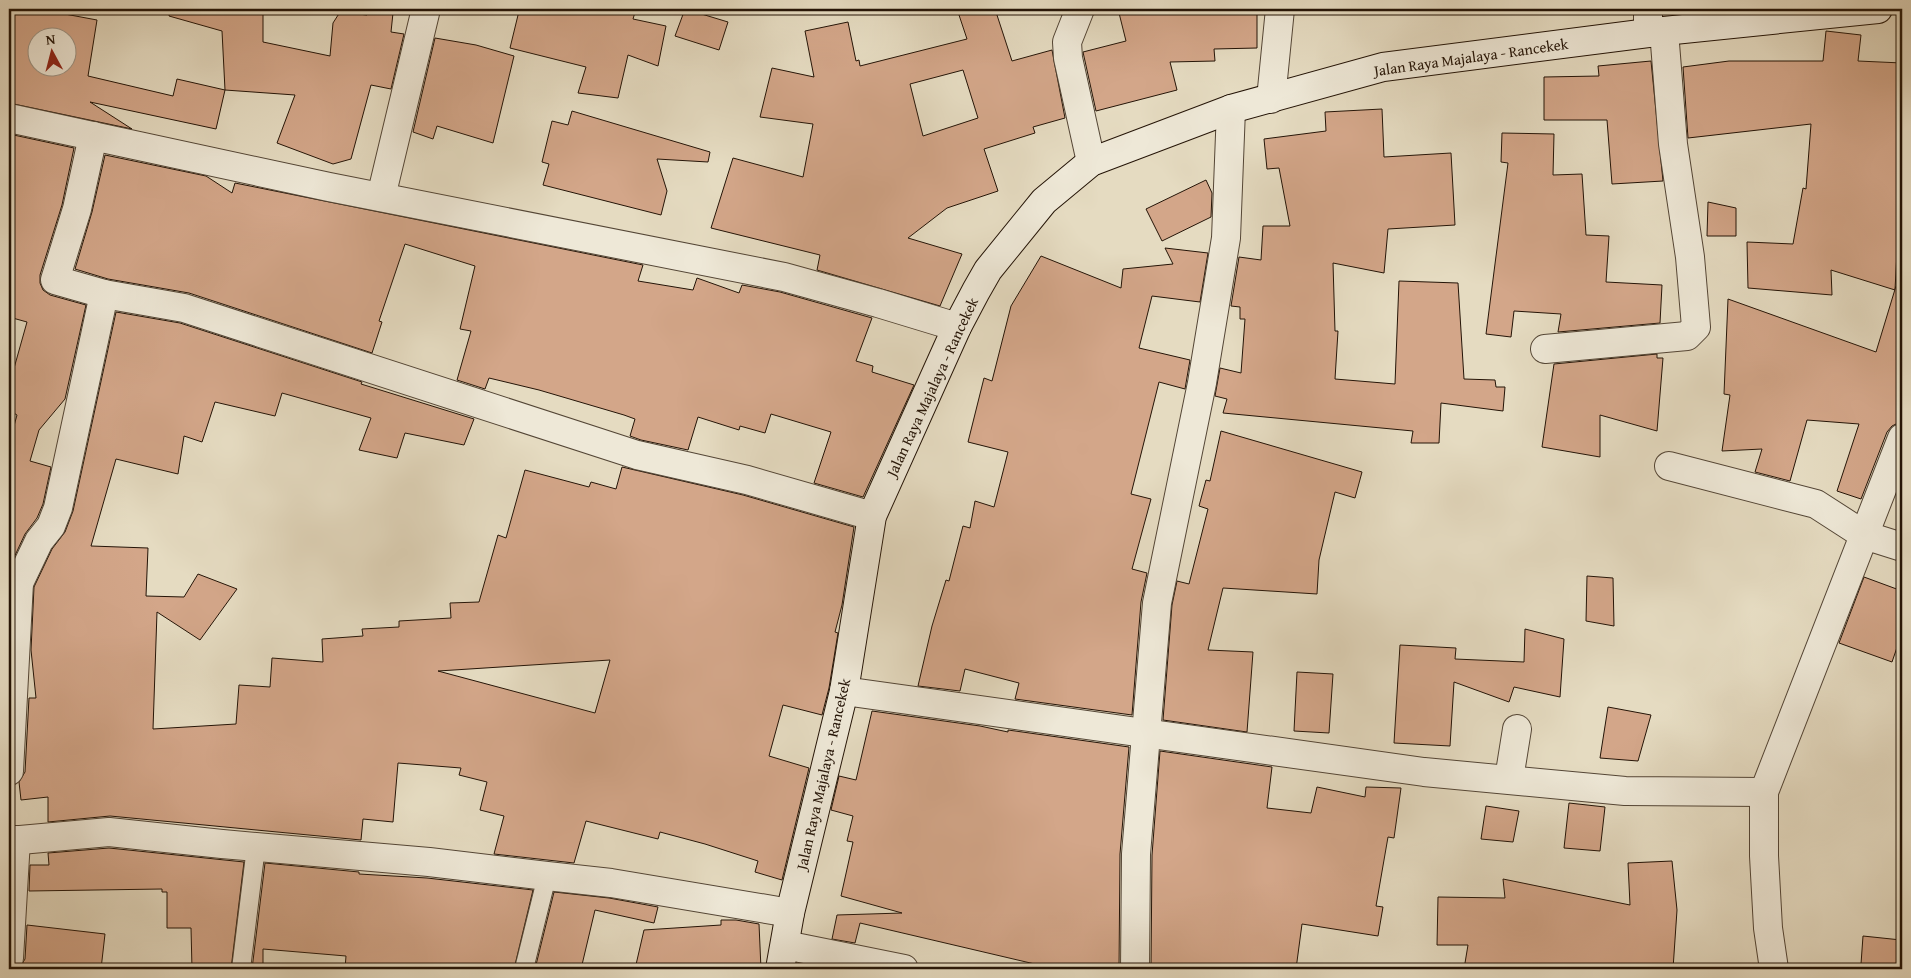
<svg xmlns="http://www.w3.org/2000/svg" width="1911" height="978" viewBox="0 0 1911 978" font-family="'Gentium Book Plus',serif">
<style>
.building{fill:#d3a689;stroke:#241407;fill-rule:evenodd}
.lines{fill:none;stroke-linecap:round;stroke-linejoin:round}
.service-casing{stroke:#544636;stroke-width:20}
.minor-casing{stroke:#544636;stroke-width:30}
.secondary-casing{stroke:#241407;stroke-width:30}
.service{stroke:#eee8d7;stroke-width:18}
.minor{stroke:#eee8d7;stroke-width:28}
.secondary{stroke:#eee8d7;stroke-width:28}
.labels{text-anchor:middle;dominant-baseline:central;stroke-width:4;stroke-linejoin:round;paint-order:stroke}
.street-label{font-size:15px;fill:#241407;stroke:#eee8d7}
</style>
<rect width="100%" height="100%" fill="#e5dbc1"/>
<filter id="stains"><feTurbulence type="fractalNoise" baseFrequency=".004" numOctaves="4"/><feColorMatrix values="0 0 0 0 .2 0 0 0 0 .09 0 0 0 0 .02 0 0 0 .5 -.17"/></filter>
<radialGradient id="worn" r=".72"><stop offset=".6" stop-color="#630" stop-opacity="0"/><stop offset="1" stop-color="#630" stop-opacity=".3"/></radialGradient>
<g class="building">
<path d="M9 9H38L97 20 88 76 173 96 177 79 225 90 216 129 90 102 132 129 9 103ZM38 38H68V68H38Z"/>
<polygon points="170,9 263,9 263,42 330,56 333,23 340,12 367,15 372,10 393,13 391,32 404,34 391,89 371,85 351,159 333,164 277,143 295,95 225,90 222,31 169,16"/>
<polygon points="530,9 636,9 633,19 666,26 658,66 628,55 618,98 578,93 586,67 510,48 519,11 529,12"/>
<polygon points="685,9 728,22 719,50 675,36"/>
<path d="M957 9H995L1012 61 1052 50 1065 118 1033 127 1035 133 984 149 998 191 947 208 908 238 962 254 940 306 817 270 820 255 711 228 733 158 803 177 813 124 760 117 772 68 814 77 805 31 848 22 856 61 859 60 860 66 967 39ZM963 70 978 118 923 136 910 84Z"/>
<polygon points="1118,9 1257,9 1257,48 1214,49 1215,61 1170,62 1177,90 1096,111 1083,52 1126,41"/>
<polygon points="1826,31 1861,35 1858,61 1902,63 1902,235 1898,234 1895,290 1831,270 1832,295 1748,288 1747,242 1793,244 1803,188 1806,189 1811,124 1688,138 1683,67 1729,61 1823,61"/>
<polygon points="435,38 476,45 514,56 493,143 437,126 433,139 413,132"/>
<polygon points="1651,61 1663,181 1612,184 1607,120 1544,120 1544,77 1599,76 1598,66"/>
<polygon points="1382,109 1384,157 1451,153 1455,225 1388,229 1384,273 1333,263 1335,331 1338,331 1335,379 1395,384 1399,281 1458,283 1464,379 1495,380 1496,387 1505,387 1503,411 1441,403 1439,443 1411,443 1413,431 1223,413 1227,399 1215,396 1220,368 1241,373 1245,319 1240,319 1240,307 1231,306 1239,257 1261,260 1263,226 1290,226 1279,168 1267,169 1264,139 1326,131 1325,112"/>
<polygon points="572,111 710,152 708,162 657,159 667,191 661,215 543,185 549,164 542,162 552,121 568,125"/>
<polygon points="1502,133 1554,134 1553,175 1582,174 1586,235 1609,236 1606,282 1662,285 1660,323 1558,332 1561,314 1514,311 1511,337 1486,334 1508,163 1501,162"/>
<polygon points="9,134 74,148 62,205 40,275 40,283 43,290 50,295 86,305 65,399 39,430 30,461 51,467 43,504 37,518 25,534 11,564 9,564 9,444 17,415 9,410 9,386 27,322 9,317"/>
<polygon points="105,155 206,176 232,193 235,183 643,265 638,281 693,290 697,278 739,293 742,285 780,292 872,318 856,361 873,366 872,372 914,385 863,497 814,483 831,432 771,414 765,433 740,426 739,430 698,417 688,450 641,440 630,436 635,419 624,415 539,390 489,378 485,389 457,380 471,331 460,329 475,266 405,244 379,321 382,322 372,353 189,293 108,279 75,269 92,212"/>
<polygon points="1206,180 1212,193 1211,217 1162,241 1146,209"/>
<polygon points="1708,202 1736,208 1736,236 1707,236"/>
<polygon points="1165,248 1208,253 1200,302 1152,296 1139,348 1190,360 1185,389 1159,382 1131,494 1151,499 1132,569 1147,573 1141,602 1132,715 1015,699 1019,683 965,669 960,691 918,686 932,626 946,580 949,581 963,526 970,528 975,501 994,507 1008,452 968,442 984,378 992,381 1011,306 1041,256 1121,288 1123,269 1173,264"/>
<polygon points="1896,286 1902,286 1902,412 1898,423 1892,426 1887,432 1861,499 1837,491 1859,424 1807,420 1790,481 1755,472 1762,449 1722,451 1730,395 1724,394 1728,299 1876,352"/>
<path d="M116 312 180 323 362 382 361 384 474 419 464 445 405 433 397 458 359 450 371 418 282 393 275 416 215 402 202 442 184 436 178 474 116 459 91 546 148 548 146 596 184 597 198 574 237 589 200 640 157 612 153 729 236 724 239 685 270 687 272 658 323 662 322 639 363 636 362 629 399 627V621L451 618 450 603 479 602 498 535 506 538 525 470 589 487 591 482 616 489 622 467 743 495 854 527 842 605 835 632 838 633 829 688 822 715 783 705 769 756 809 768 782 880 755 872 758 861 705 844 660 832 658 839 586 821 574 863 494 854 504 816 480 810 487 782 459 775 461 768 398 763 393 822 363 819 361 840 110 816 48 822V797L21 800 19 782 25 772 29 698H36L31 650 34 587 52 549 65 532 73 511ZM610 660 595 713 438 671Z"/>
<polygon points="1657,354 1657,358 1663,358 1657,431 1600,415 1600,457 1542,447 1554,364"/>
<polygon points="1221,431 1362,472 1355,498 1335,492 1319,560 1317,594 1223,588 1208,650 1253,652 1247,732 1163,720 1172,605 1177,581 1189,584 1208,509 1199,506 1206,480 1210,481"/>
<polygon points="1587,576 1613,578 1614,626 1586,621"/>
<polygon points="1864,577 1902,591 1902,633 1892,662 1839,643"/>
<polygon points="1525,629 1564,639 1560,697 1514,687 1509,702 1454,682 1450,746 1394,743 1400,645 1456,648 1455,659 1524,662"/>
<polygon points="1297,672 1333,674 1329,733 1294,731"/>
<polygon points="1608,707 1651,715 1638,761 1600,758"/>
<polygon points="872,711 980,726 1008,732 1008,730 1129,747 1120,854 1119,969 1056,969 860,923 855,943 832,939 837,915 902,913 841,896 853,842 847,841 853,816 831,810 839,776 856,780"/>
<polygon points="1160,751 1272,767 1267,808 1311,813 1317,787 1365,797 1366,787 1401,788 1394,838 1388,837 1376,906 1383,907 1378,936 1302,924 1296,969 1151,969 1152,855"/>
<polygon points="1569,803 1605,807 1600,851 1564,848"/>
<polygon points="1486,806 1519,811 1513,842 1481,839"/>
<polygon points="109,848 244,862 231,969 192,969 191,928 167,928 167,892 162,892 162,889 29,891 30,865 49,865 48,853"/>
<polygon points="1672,861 1677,910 1673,969 1464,969 1468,945 1437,945 1438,897 1505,898 1503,879 1630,905 1628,863"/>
<polygon points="265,863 359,872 359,874 427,878 533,890 514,969 345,969 346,956 263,949 263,969 252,969"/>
<polygon points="554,892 609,898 658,907 654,923 595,910 581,969 535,969"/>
<polygon points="721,920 736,920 759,924 761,969 635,969 644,930 721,925"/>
<polygon points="27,925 105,934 101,969 19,969 25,959"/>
<polygon points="1863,936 1901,940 1902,964 1861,964"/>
</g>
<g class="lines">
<g class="service-casing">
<g id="service">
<polyline points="241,969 256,847"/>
<polyline points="524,969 547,876"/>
</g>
</g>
<g class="minor-casing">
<g id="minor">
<polyline points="1080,9 1067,42 1068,58 1091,162"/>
<polyline points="1648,9 1648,33"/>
<polyline points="1271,99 1280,9"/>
<polyline points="9,118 329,187 784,277 878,303 957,327"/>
<polyline points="93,136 77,209 55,280 104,294 184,308 637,455 747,480 872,516"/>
<polyline points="381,197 426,9"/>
<polyline points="1545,349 1687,336 1696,327 1690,257 1673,144 1664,31"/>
<polyline points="1669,466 1816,504 1864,535 1902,547"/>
<polyline points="9,579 19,583 9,771"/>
<polyline points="19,583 39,541 51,526 58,508 104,294"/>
<polyline points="844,691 1424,772 1625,791 1764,792"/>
<polyline points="1509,779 1517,729"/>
<polyline points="9,841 109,832 222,844 429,862 547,876 611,883 790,913"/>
<polyline points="785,945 904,969"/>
<polyline points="9,958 16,840"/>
<polyline points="1135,969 1136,854 1157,603 1202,383 1226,238 1231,109"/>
<polyline points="1774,969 1768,928 1764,856 1764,792 1902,438"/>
</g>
</g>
<g class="secondary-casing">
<polyline id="secondary" points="780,969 790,913 844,691 872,516 957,327 976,291 988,270 1044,201 1091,162 1231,109 1383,67 1664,31 1878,9"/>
</g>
<use href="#service" class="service"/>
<use href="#minor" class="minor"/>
<use href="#secondary" class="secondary"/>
</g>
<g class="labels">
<g class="street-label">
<text transform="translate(1471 57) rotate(-8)">Jalan Raya Majalaya - Rancekek</text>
<text transform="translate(932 387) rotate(-65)">Jalan Raya Majalaya - Rancekek</text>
<text transform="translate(823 774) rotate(-77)">Jalan Raya Majalaya - Rancekek</text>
</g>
</g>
<rect width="1911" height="978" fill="none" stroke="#e5dbc1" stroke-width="30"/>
<rect x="10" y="10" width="1891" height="958" fill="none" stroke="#241407" stroke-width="2.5"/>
<rect x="15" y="15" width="1881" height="948" fill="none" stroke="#241407"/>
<g transform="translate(52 52) rotate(353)"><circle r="24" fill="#eee8d7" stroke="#9d9384"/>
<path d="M0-4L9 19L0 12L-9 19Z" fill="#8f2418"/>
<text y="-8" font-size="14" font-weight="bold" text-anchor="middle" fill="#241407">N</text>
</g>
<rect width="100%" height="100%" filter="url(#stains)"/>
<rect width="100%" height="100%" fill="url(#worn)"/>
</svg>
